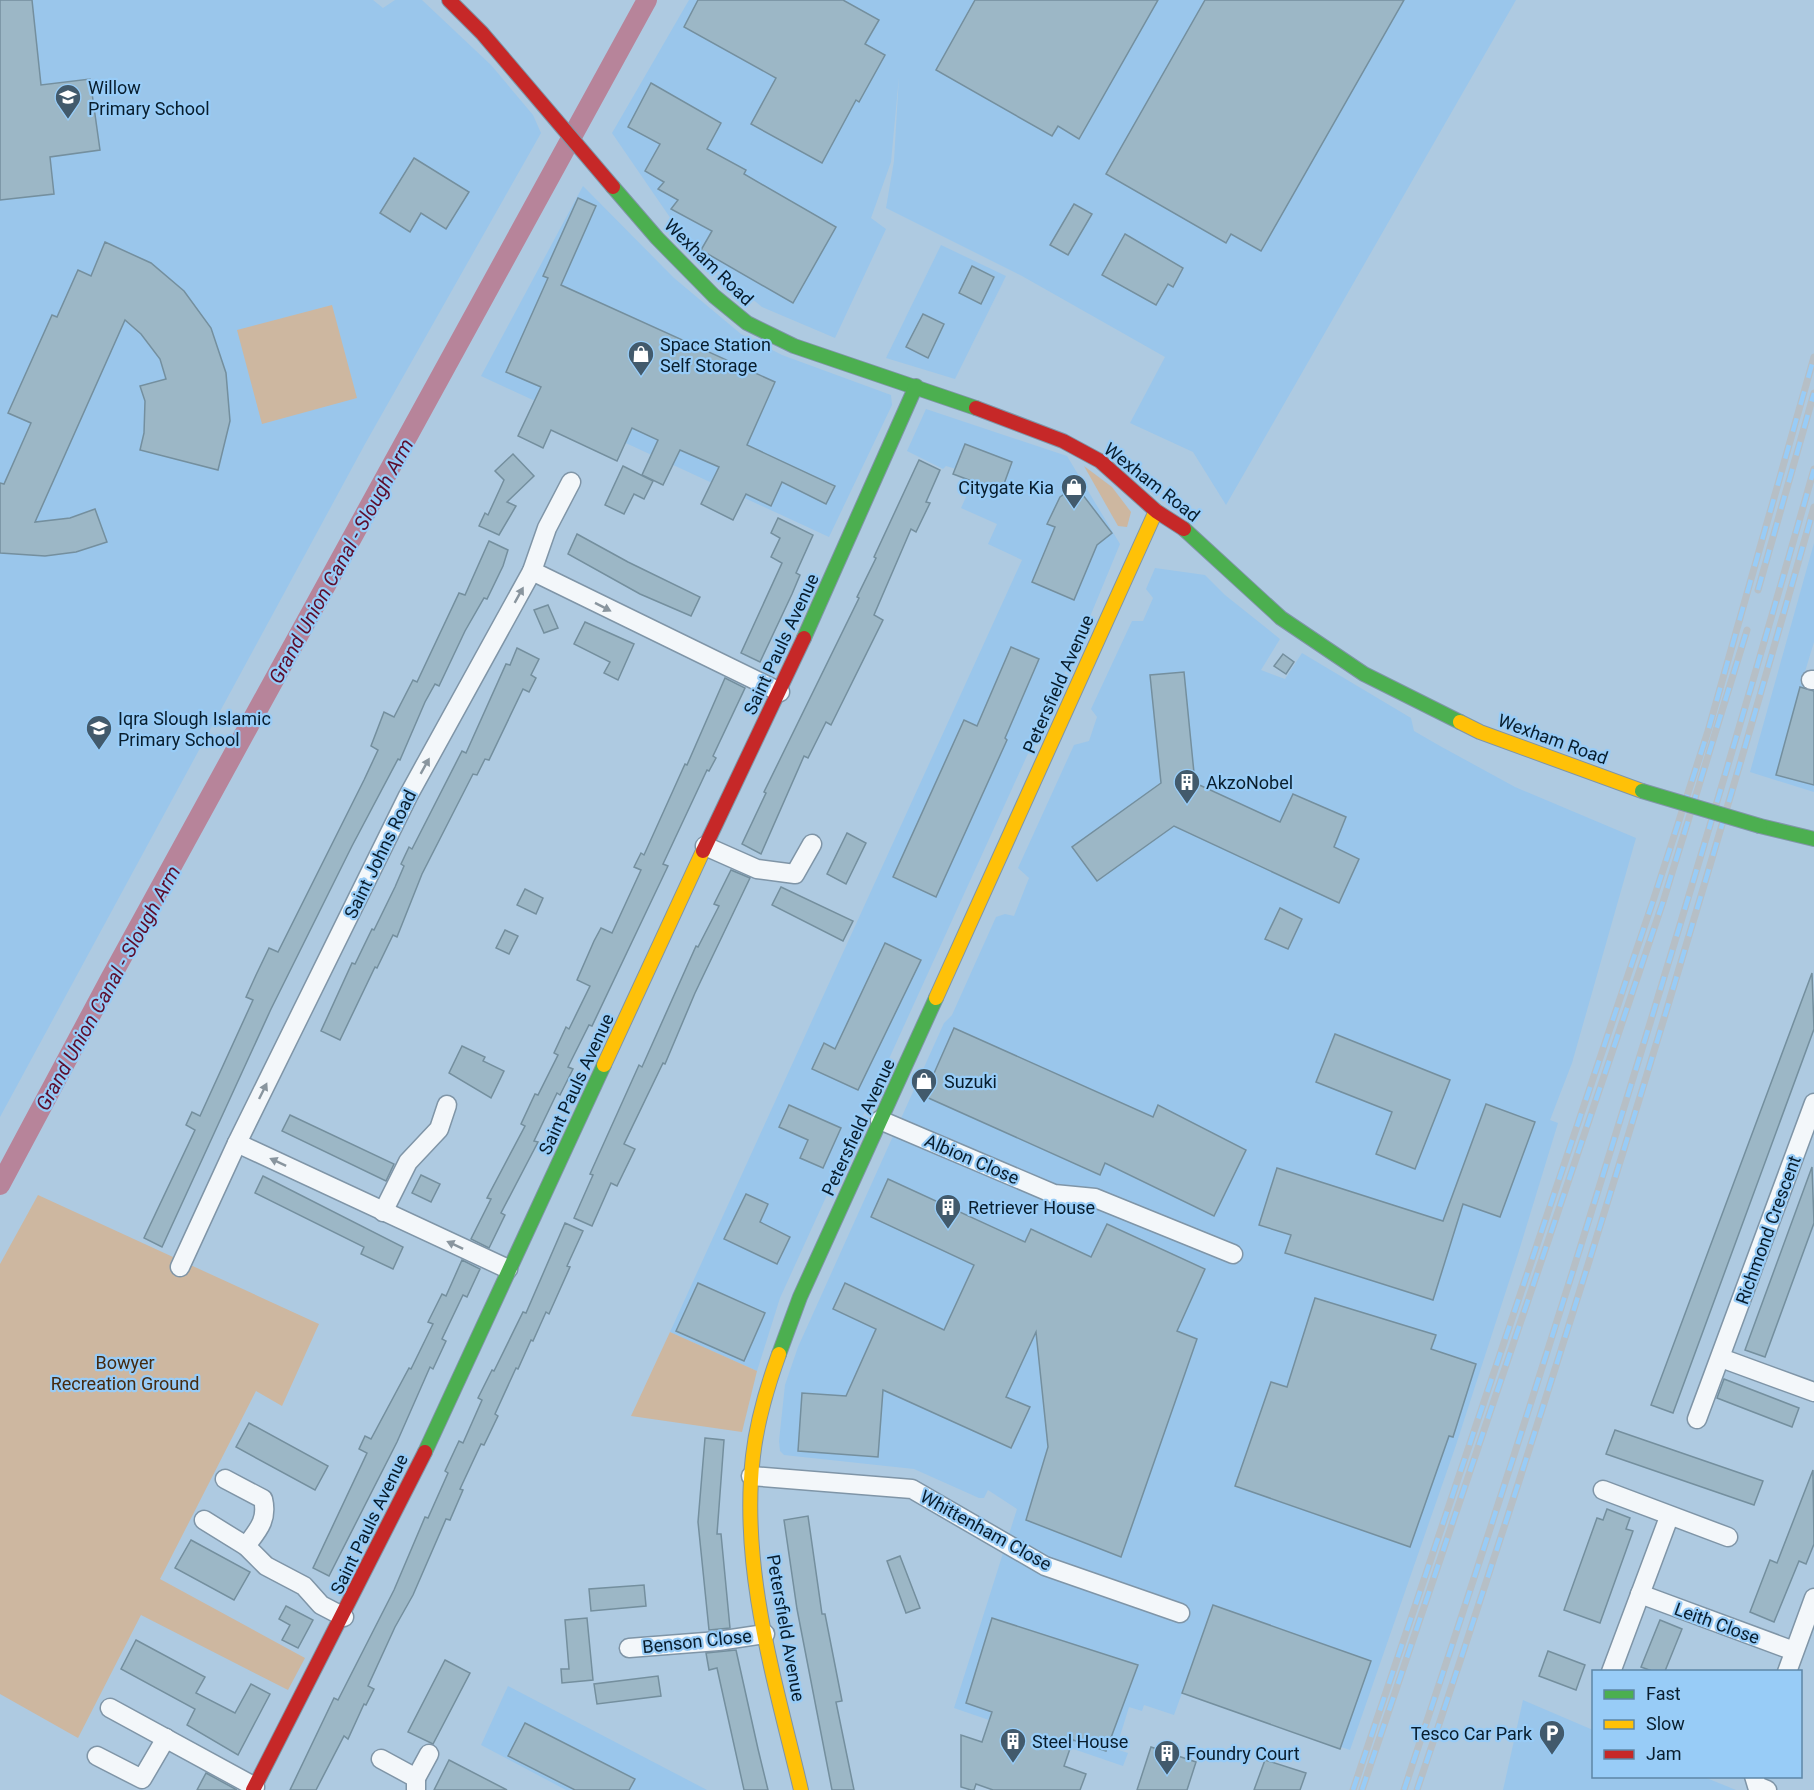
<svg xmlns="http://www.w3.org/2000/svg" width="1814" height="1790" viewBox="0 0 1814 1790" font-family="Roboto,sans-serif">
<style>
.built{fill:#9ac6eb}
.green{fill:#cdb7a0}
.lines{fill:none;stroke-linecap:round;stroke-linejoin:round}
.canal{stroke:#b7849a;stroke-width:20}
.building{fill:#9cb7c6;stroke:#748f9e;stroke-width:1.5}
.street-casing{stroke:#7f95a7;stroke-width:21}
.fast-casing{stroke:#7f95a7;stroke-width:16}
.slow-casing{stroke:#7f95a7;stroke-width:16}
.jam-casing{stroke:#7f95a7;stroke-width:16}
.street{stroke:#f3f7fa;stroke-width:18}
.fast{stroke:#4caf50;stroke-width:14}
.slow{stroke:#ffc107;stroke-width:14}
.jam{stroke:#c62828;stroke-width:14}
.rail-casing{stroke:#b6bfc6;stroke-width:7}
.rail{stroke:#98ccf7;stroke-width:4.5;stroke-dasharray:14;stroke-linecap:butt}
.fast-bridge-casing{stroke:#7f95a7;stroke-width:16;stroke-linecap:butt}
.fast-bridge{stroke:#4caf50;stroke-width:14}
.oneway{fill:#89959e}
.labels{text-anchor:middle;dominant-baseline:central;stroke-width:4.5;stroke-linejoin:round;paint-order:stroke}
.poi-label{font-size:18px;fill:#081d2d;stroke:#98ccf7;text-anchor:start}
.street-label{font-size:18px;fill:#081d2d;stroke:#98ccf7}
.park-label{font-size:18px;fill:#452a0f;stroke:#98ccf7}
.water-label{font-size:20px;font-style:italic;fill:#5d0d2c;stroke:#98ccf7}
</style>
<rect width="100%" height="100%" fill="#aecae1"/>
<g class="built">
<polygon points="0,0 373,0 383,8 395,0 422,0 491,65 533,115 541,133 365,444 0,1117"/>
<polygon points="689,0 1516,0 1226,505 1193,452 1130,423 1165,357 1022,276 886,208 894,161 899,76 891,162 871,218 886,229 835,338 762,307 691,248 612,133"/>
<polygon points="583,186 674,278 741,334 782,355 891,395 892,405 829,537 481,376"/>
<polygon points="941,245 1006,276 955,379 886,358"/>
<polygon points="926,409 1067,456 1120,544 1087,624 780,1298 757,1371 670,1332 1022,560 988,544 997,524 961,508 976,475 946,466 943,469 907,451"/>
<polygon points="1814,543 1814,642 1801,685 1814,687 1814,792 1750,772"/>
<polygon points="1155,568 1205,575 1225,595 1280,639 1261,670 1285,679 1302,653 1411,718 1414,731 1440,746 1515,787 1636,838 1572,1063 1550,1120 1558,1123 1518,1254 1456,1445 1350,1750 1182,1693 1174,1715 1144,1705 1142,1711 1129,1707 1116,1749 1128,1753 1123,1766 954,1708 1017,1509 988,1490 984,1498 979,1498 914,1469 784,1455 780,1451 779,1441 785,1385 798,1347 944,1023 952,1015 996,917 1005,914 1014,916 1029,878 1018,868 1074,745 1089,741 1097,717 1091,709 1132,621 1143,621 1153,598 1146,589"/>
<polygon points="508,1686 707,1790 566,1790 481,1745"/>
<polygon points="1523,1700 1593,1730 1594,1776 1704,1777 1736,1790 1503,1790"/>
</g>
<g class="green">
<polygon points="332,305 357,398 262,424 237,330"/>
<polygon points="1084,466 1112,487 1131,512 1127,527 1118,526"/>
<polygon points="38,1195 319,1324 282,1406 256,1391 160,1579 305,1658 288,1690 141,1615 78,1738 0,1694 0,1264"/>
<polygon points="670,1332 757,1371 742,1432 631,1416"/>
</g>
<g class="lines">
<polyline class="canal" points="0,1185 110,979 647,0"/>
</g>
<g class="building">
<polygon points="0,0 32,0 41,85 90,79 100,150 50,157 54,194 0,200"/>
<polygon points="698,0 843,0 879,20 865,44 885,55 859,102 856,100 822,163 751,124 776,78 684,27"/>
<polygon points="975,0 1158,0 1079,139 1058,126 1052,136 936,70"/>
<polygon points="1205,0 1404,0 1261,251 1231,234 1226,243 1106,174"/>
<polygon points="651,83 721,123 707,149 746,170 744,174 836,227 793,303 701,250 712,231 671,209 678,200 658,189 664,182 645,171 660,144 628,127"/>
<polygon points="414,158 469,192 446,229 421,213 410,232 380,213"/>
<polygon points="578,198 596,206 561,285 775,382 747,445 835,486 826,504 782,482 771,506 746,494 733,520 701,504 719,467 680,450 663,485 642,475 658,440 632,428 617,461 551,430 543,448 518,436 541,387 506,372 548,278 543,276"/>
<polygon points="1074,204 1092,214 1068,255 1050,245"/>
<polygon points="1125,234 1183,268 1173,287 1168,284 1156,305 1102,275"/>
<polygon points="105,242 151,263 184,291 211,328 226,373 230,421 218,470 140,450 144,433 145,401 140,386 166,379 160,359 141,334 125,320 35,522 70,518 95,509 107,542 76,552 45,556 0,553 0,483 4,484 31,423 8,413 52,315 57,317 78,270 91,276"/>
<polygon points="972,266 994,277 981,304 959,293"/>
<polygon points="923,314 944,324 928,358 906,347"/>
<polygon points="965,444 1012,462 1001,492 953,474"/>
<polygon points="513,454 534,476 507,502 516,506 499,535 479,526 485,513 488,515 504,480 495,471"/>
<polygon points="919,460 940,470 926,502 930,503 916,532 911,529 874,615 883,620 831,725 826,722 808,758 804,756 761,854 742,844 766,793 764,792 859,598 857,597 876,558 874,557"/>
<polygon points="623,466 653,481 644,499 634,494 624,514 605,505"/>
<polygon points="1076,486 1112,533 1097,545 1074,600 1032,582 1055,527 1047,524 1060,497"/>
<polygon points="778,518 813,535 796,573 800,575 792,594 760,662 741,653 782,563 771,557 780,538 771,533"/>
<polygon points="577,534 628,562 700,597 691,616 640,594 568,554"/>
<polygon points="489,541 508,550 503,566 487,599 484,598 465,631 439,686 435,684 425,702 400,760 398,759 352,846 271,1009 162,1247 144,1238 195,1130 186,1125 192,1112 200,1116 253,1000 246,997 256,975 269,948 278,952 364,780 378,750 371,746 384,712 394,717 413,680 417,682 459,593 465,595"/>
<polygon points="548,605 558,628 544,633 534,610"/>
<polygon points="585,622 634,644 618,680 604,673 610,662 574,644"/>
<polygon points="1011,647 1039,659 1005,738 1007,740 936,897 893,877 964,720 977,726"/>
<polygon points="517,648 539,659 531,675 536,678 529,692 523,689 489,760 485,759 477,775 473,774 422,874 397,937 393,935 377,968 375,967 340,1040 321,1031 352,963 355,964 372,929 374,930 395,887 404,866 401,864 409,847 412,849 462,751 466,753 506,664 510,665"/>
<polygon points="1283,654 1294,662 1286,674 1274,666"/>
<polygon points="1184,672 1195,783 1280,822 1293,794 1346,817 1334,847 1359,859 1339,903 1174,826 1097,881 1072,847 1161,783 1150,675"/>
<polygon points="725,678 745,688 713,756 716,758 709,771 707,770 663,864 668,866 592,1026 589,1025 568,1067 573,1069 560,1095 557,1093 534,1141 538,1142 501,1213 505,1215 489,1248 471,1239 491,1199 487,1198 525,1126 521,1124 535,1094 538,1095 558,1055 554,1053 566,1027 569,1029 590,986 577,980 594,941 601,928 612,933 641,870 634,867 641,853 644,855 685,764 687,765"/>
<polygon points="1800,687 1814,691 1814,785 1776,775"/>
<polygon points="847,833 866,843 846,884 827,874"/>
<polygon points="731,870 750,878 695,993 665,1064 663,1063 624,1144 635,1149 617,1186 611,1183 592,1226 574,1218 593,1175 590,1174 639,1065 642,1067 696,946 698,947 719,906 714,904"/>
<polygon points="781,887 853,921 843,941 772,905"/>
<polygon points="525,889 543,898 536,914 517,905"/>
<polygon points="1280,908 1302,919 1288,949 1265,939"/>
<polygon points="505,930 518,936 509,954 496,948"/>
<polygon points="885,943 921,960 858,1090 812,1069 824,1043 835,1049"/>
<polygon points="1812,973 1814,1029 1673,1413 1651,1405"/>
<polygon points="954,1028 1153,1117 1158,1105 1246,1150 1214,1216 1105,1163 1100,1175 924,1096"/>
<polygon points="1335,1034 1450,1080 1415,1169 1376,1154 1392,1112 1316,1082"/>
<polygon points="462,1046 485,1057 483,1061 504,1071 491,1098 449,1073"/>
<polygon points="1486,1104 1535,1122 1500,1217 1463,1204 1433,1300 1285,1253 1291,1235 1259,1225 1277,1168 1443,1221"/>
<polygon points="789,1105 841,1128 823,1168 800,1158 808,1140 779,1127"/>
<polygon points="290,1115 394,1164 386,1181 282,1131"/>
<polygon points="1812,1167 1814,1223 1765,1357 1745,1350"/>
<polygon points="421,1175 440,1184 431,1202 412,1193"/>
<polygon points="263,1176 403,1247 393,1269 361,1254 364,1247 255,1193"/>
<polygon points="888,1179 1025,1242 1031,1229 1091,1257 1107,1224 1205,1269 1177,1331 1197,1339 1121,1557 1026,1520 1048,1447 1036,1332 1006,1397 1030,1407 1011,1448 883,1390 878,1457 798,1451 802,1393 846,1396 876,1329 833,1309 845,1283 944,1330 974,1265 871,1217"/>
<polygon points="746,1194 768,1204 760,1222 790,1237 777,1264 724,1239"/>
<polygon points="565,1223 583,1231 567,1266 570,1267 549,1314 546,1312 533,1341 531,1340 518,1369 516,1368 495,1414 498,1416 484,1445 481,1444 460,1489 463,1490 450,1520 446,1519 413,1595 395,1627 368,1686 374,1689 366,1705 364,1704 348,1739 344,1736 316,1790 290,1790 334,1698 338,1700 394,1590 425,1517 428,1518 448,1473 445,1471 459,1441 463,1443 482,1400 478,1398 492,1370 494,1371 523,1312 526,1313"/>
<polygon points="462,1260 480,1269 467,1297 463,1295 442,1339 446,1341 433,1369 430,1367 397,1442 329,1576 313,1568 367,1453 359,1449 365,1436 371,1439 409,1368 411,1369 433,1324 428,1322 442,1294 446,1296"/>
<polygon points="698,1283 765,1313 744,1361 676,1331"/>
<polygon points="1315,1298 1436,1335 1431,1349 1476,1364 1453,1437 1449,1436 1410,1547 1235,1486 1271,1382 1287,1387"/>
<polygon points="1724,1379 1799,1408 1792,1427 1717,1398"/>
<polygon points="249,1423 328,1466 315,1490 236,1447"/>
<polygon points="1615,1430 1763,1481 1754,1505 1606,1454"/>
<polygon points="705,1438 724,1440 717,1534 721,1534 730,1628 709,1630 698,1522"/>
<polygon points="1813,1470 1814,1544 1806,1564 1799,1561 1774,1622 1750,1612 1770,1560 1777,1563"/>
<polygon points="1607,1509 1630,1518 1626,1529 1633,1531 1600,1623 1564,1610 1597,1518 1603,1520"/>
<polygon points="808,1516 822,1614 825,1614 842,1701 836,1702 854,1790 832,1790 797,1609 784,1520"/>
<polygon points="191,1540 250,1572 234,1600 175,1568"/>
<polygon points="900,1556 920,1608 906,1613 887,1561"/>
<polygon points="644,1585 646,1606 591,1611 589,1589"/>
<polygon points="1213,1605 1371,1661 1340,1749 1182,1693"/>
<polygon points="286,1606 313,1620 298,1648 282,1640 290,1625 279,1619"/>
<polygon points="587,1618 593,1680 562,1683 561,1669 569,1669 565,1620"/>
<polygon points="992,1618 1138,1665 1106,1751 1073,1740 1064,1766 1086,1774 1080,1790 993,1790 976,1784 974,1790 971,1790 961,1787 961,1735 982,1742 992,1712 966,1703"/>
<polygon points="1660,1620 1682,1629 1665,1671 1652,1671 1641,1667"/>
<polygon points="136,1640 205,1677 196,1693 235,1713 251,1684 270,1694 238,1755 187,1725 195,1709 121,1669"/>
<polygon points="736,1650 758,1749 768,1790 744,1790 717,1668 709,1670 706,1653"/>
<polygon points="1548,1651 1585,1665 1576,1690 1539,1676"/>
<polygon points="445,1660 470,1673 433,1744 408,1732"/>
<polygon points="658,1676 661,1696 597,1704 594,1684"/>
<polygon points="525,1723 635,1779 629,1790 575,1790 508,1756"/>
<polygon points="1151,1747 1196,1762 1187,1790 1137,1790"/>
<polygon points="449,1760 507,1790 434,1790"/>
<polygon points="1265,1760 1306,1773 1300,1790 1254,1790"/>
<polygon points="206,1773 237,1790 197,1790"/>
</g>
<g class="lines">
<g class="street-casing">
<g id="street">
<polyline points="532,571 780,692"/>
<polyline points="1811,680 1814,680"/>
<polyline points="705,846 757,869 795,874 812,844"/>
<polyline points="880,1120 1054,1194 1095,1198 1233,1254"/>
<polyline points="237,1143 508,1269"/>
<polyline points="383,1212 408,1162 439,1129 447,1105"/>
<polyline points="180,1267 237,1143 408,796 532,571 547,528 571,482"/>
<polyline points="1721,1358 1814,1392"/>
<polyline points="1697,1419 1814,1103"/>
<polyline points="751,1476 912,1489 1045,1566 1180,1613"/>
<path d="M225 1479 263 1499C268 1520 258 1530 246 1546"/>
<polyline points="1603,1490 1728,1537"/>
<polyline points="204,1520 246,1546 266,1566 304,1586 321,1605 344,1617"/>
<polyline points="1640,1594 1794,1651"/>
<polyline points="629,1648 718,1641 765,1634"/>
<polyline points="1611,1672 1669,1517"/>
<polyline points="1787,1672 1814,1598"/>
<polyline points="110,1708 255,1787"/>
<polyline points="97,1756 142,1779 166,1738"/>
<polyline points="381,1759 416,1778 416,1790"/>
<polyline points="1754,1776 1757,1786 1767,1790"/>
<polyline points="416,1778 429,1754"/>
</g>
</g>
<g class="fast-casing">
<g id="fast">
<polyline points="613,187 657,238 714,296 747,323 794,346 976,408"/>
<polyline points="1184,529 1281,618 1364,674 1460,722"/>
<polyline points="804,638 916,386"/>
<polyline points="1760,826 1814,839"/>
<polyline points="779,1354 800,1297 936,998"/>
<polyline points="425,1452 604,1065"/>
</g>
</g>
<g class="slow-casing">
<g id="slow">
<polyline points="1460,722 1480,732 1642,791"/>
<polyline points="936,998 1156,511"/>
<polyline points="604,1065 703,851"/>
<path d="M779 1354C767 1387 757 1421 753 1456 740 1569 775 1681 801 1790"/>
</g>
</g>
<g class="jam-casing">
<g id="jam">
<polyline points="449,0 482,33 613,187"/>
<polyline points="976,408 1063,441 1100,461 1156,511 1184,529"/>
<polyline points="703,851 804,638"/>
<polyline points="253,1790 425,1452"/>
</g>
</g>
<use href="#street" class="street"/>
<use href="#fast" class="fast"/>
<use href="#slow" class="slow"/>
<use href="#jam" class="jam"/>
<g class="rail-casing">
<g id="rail">
<polyline points="1758,590 1814,393"/>
<polyline points="1353,1790 1654,898 1708,731 1814,357"/>
<polyline points="1362,1790 1663,902 1747,630"/>
<path d="M1404 1790C1550 1353 1688 912 1814 469"/>
<path d="M1417 1790C1560 1366 1692 938 1814 507"/>
</g>
</g>
<use href="#rail" class="rail"/>
<g class="fast-bridge-casing">
<polyline id="fast-bridge" points="1642,791 1760,826"/>
</g>
<use href="#fast-bridge" class="fast-bridge"/>
</g>
<defs><path id="oneway-solid" d="M-6-.8H1V-3.2L6.5 0L1 3.2V.8H-6Z" transform="scale(1.5)"/></defs>
<g class="oneway">
<use href="#oneway-solid" transform="translate(519 595) rotate(-61)"/>
<use href="#oneway-solid" transform="translate(603 607) rotate(27)"/>
<use href="#oneway-solid" transform="translate(425 766) rotate(-61)"/>
<use href="#oneway-solid" transform="translate(263 1091) rotate(-64)"/>
<use href="#oneway-solid" transform="translate(278 1162) rotate(-155)"/>
<use href="#oneway-solid" transform="translate(455 1245) rotate(-155)"/>
</g>
<defs>
<g id="school-pin" transform="scale(1.35)"><path d="M0 17L-7.5 6A9.5 9.5 0 1 1 7.5 6Z" fill="#425a6c" stroke="#98ccf7"/><path d="M0-5L7-2L0 1L-7-2ZM-4 1L0 2.5L4 1V4Q0 6-4 4Z" fill="#fff"/></g>
<g id="shop-pin" transform="scale(1.35)"><path d="M0 17L-7.5 6A9.5 9.5 0 1 1 7.5 6Z" fill="#425a6c" stroke="#98ccf7"/><path d="M-5-2.5h2.3a2.7 3.5 0 0 1 5.4 0H5L5.5 6h-11ZM-1.5-2.5h3a1.5 2.3 0 0 0-3 0Z" fill="#fff"/></g>
<g id="building-pin" transform="scale(1.35)"><path d="M0 17L-7.5 6A9.5 9.5 0 1 1 7.5 6Z" fill="#425a6c" stroke="#98ccf7"/><path d="M-4-6H4V6H1V3H-1V6H-4ZM-2.5-4.3h1.7v1.8h-1.7ZM.8-4.3h1.7v1.8H.8ZM-2.5-1h1.7V.8h-1.7ZM.8-1h1.7V.8H.8Z" fill="#fff"/></g>
<g id="parking-pin" transform="scale(1.35)"><path d="M0 17L-7.5 6A9.5 9.5 0 1 1 7.5 6Z" fill="#425a6c" stroke="#98ccf7"/><path d="M-3.5-5.5H1a3.5 3.5 0 0 1 0 7H-1V5.5H-3.5ZM-1-3.4V-.6H.8a1.4 1.4 0 0 0 0-2.8Z" fill="#fff"/></g>
</defs>
<g fill-rule="evenodd">
<use href="#school-pin" x="68" y="97"/>
<use href="#shop-pin" x="641" y="354"/>
<use href="#shop-pin" x="1074" y="487"/>
<use href="#school-pin" x="99" y="728"/>
<use href="#building-pin" x="1187" y="782"/>
<use href="#shop-pin" x="924" y="1081"/>
<use href="#building-pin" x="948" y="1207"/>
<use href="#parking-pin" x="1552" y="1733"/>
<use href="#building-pin" x="1013" y="1741"/>
<use href="#building-pin" x="1167" y="1753"/>
</g>
<g class="labels">
<g class="poi-label">
<text x="88" y="87">Willow<tspan x="88" dy="21">Primary School</tspan></text>
<text x="660" y="344">Space Station<tspan x="660" dy="21">Self Storage</tspan></text>
<text x="1054" y="487" text-anchor="end">Citygate Kia</text>
<text x="118" y="718">Iqra Slough Islamic<tspan x="118" dy="21">Primary School</tspan></text>
<text x="1206" y="782">AkzoNobel</text>
<text x="944" y="1081">Suzuki</text>
<text x="968" y="1207">Retriever House</text>
<text x="1532" y="1733" text-anchor="end">Tesco Car Park</text>
<text x="1032" y="1741">Steel House</text>
<text x="1186" y="1753">Foundry Court</text>
</g>
<g class="street-label">
<text transform="translate(709 262) rotate(44)">Wexham Road</text>
<text transform="translate(1152 482) rotate(38)">Wexham Road</text>
<text transform="translate(781 644) rotate(-65)">Saint Pauls Avenue</text>
<text transform="translate(1058 684) rotate(-66)">Petersfield Avenue</text>
<text transform="translate(1553 739) rotate(20)">Wexham Road</text>
<text transform="translate(380 854) rotate(-64)">Saint Johns Road</text>
<text transform="translate(576 1084) rotate(-65)">Saint Pauls Avenue</text>
<text transform="translate(858 1127) rotate(-65)">Petersfield Avenue</text>
<text transform="translate(972 1159) rotate(23)">Albion Close</text>
<text transform="translate(1768 1230) rotate(-70)">Richmond Crescent</text>
<text transform="translate(369 1524) rotate(-64)">Saint Pauls Avenue</text>
<text transform="translate(986 1530) rotate(29)">Whittenham Close</text>
<text transform="translate(1717 1623) rotate(20)">Leith Close</text>
<text transform="translate(786 1628) rotate(80)">Petersfield Avenue</text>
<text transform="translate(697 1641) rotate(-6)">Benson Close</text>
</g>
<g class="park-label">
<text x="125" y="1362">Bowyer<tspan x="125" dy="21">Recreation Ground</tspan></text>
</g>
<g class="water-label">
<text transform="translate(341 561) rotate(-61)">Grand Union Canal - Slough Arm</text>
<text transform="translate(108 988) rotate(-61)">Grand Union Canal - Slough Arm</text>
</g>
</g>
<rect x="1592" y="1670" width="210" height="108" fill="#98ccf7" stroke="#5e86a6" stroke-width="1.5"/>
<rect x="1604" y="1690" width="30" height="9" fill="#4caf50" stroke="#5e86a6" stroke-width="1.5"/>
<text x="1646" y="1700" font-size="18" fill="#081d2d">Fast</text>
<rect x="1604" y="1720" width="30" height="9" fill="#ffc107" stroke="#5e86a6" stroke-width="1.5"/>
<text x="1646" y="1730" font-size="18" fill="#081d2d">Slow</text>
<rect x="1604" y="1750" width="30" height="9" fill="#c62828" stroke="#5e86a6" stroke-width="1.5"/>
<text x="1646" y="1760" font-size="18" fill="#081d2d">Jam</text>
</svg>
